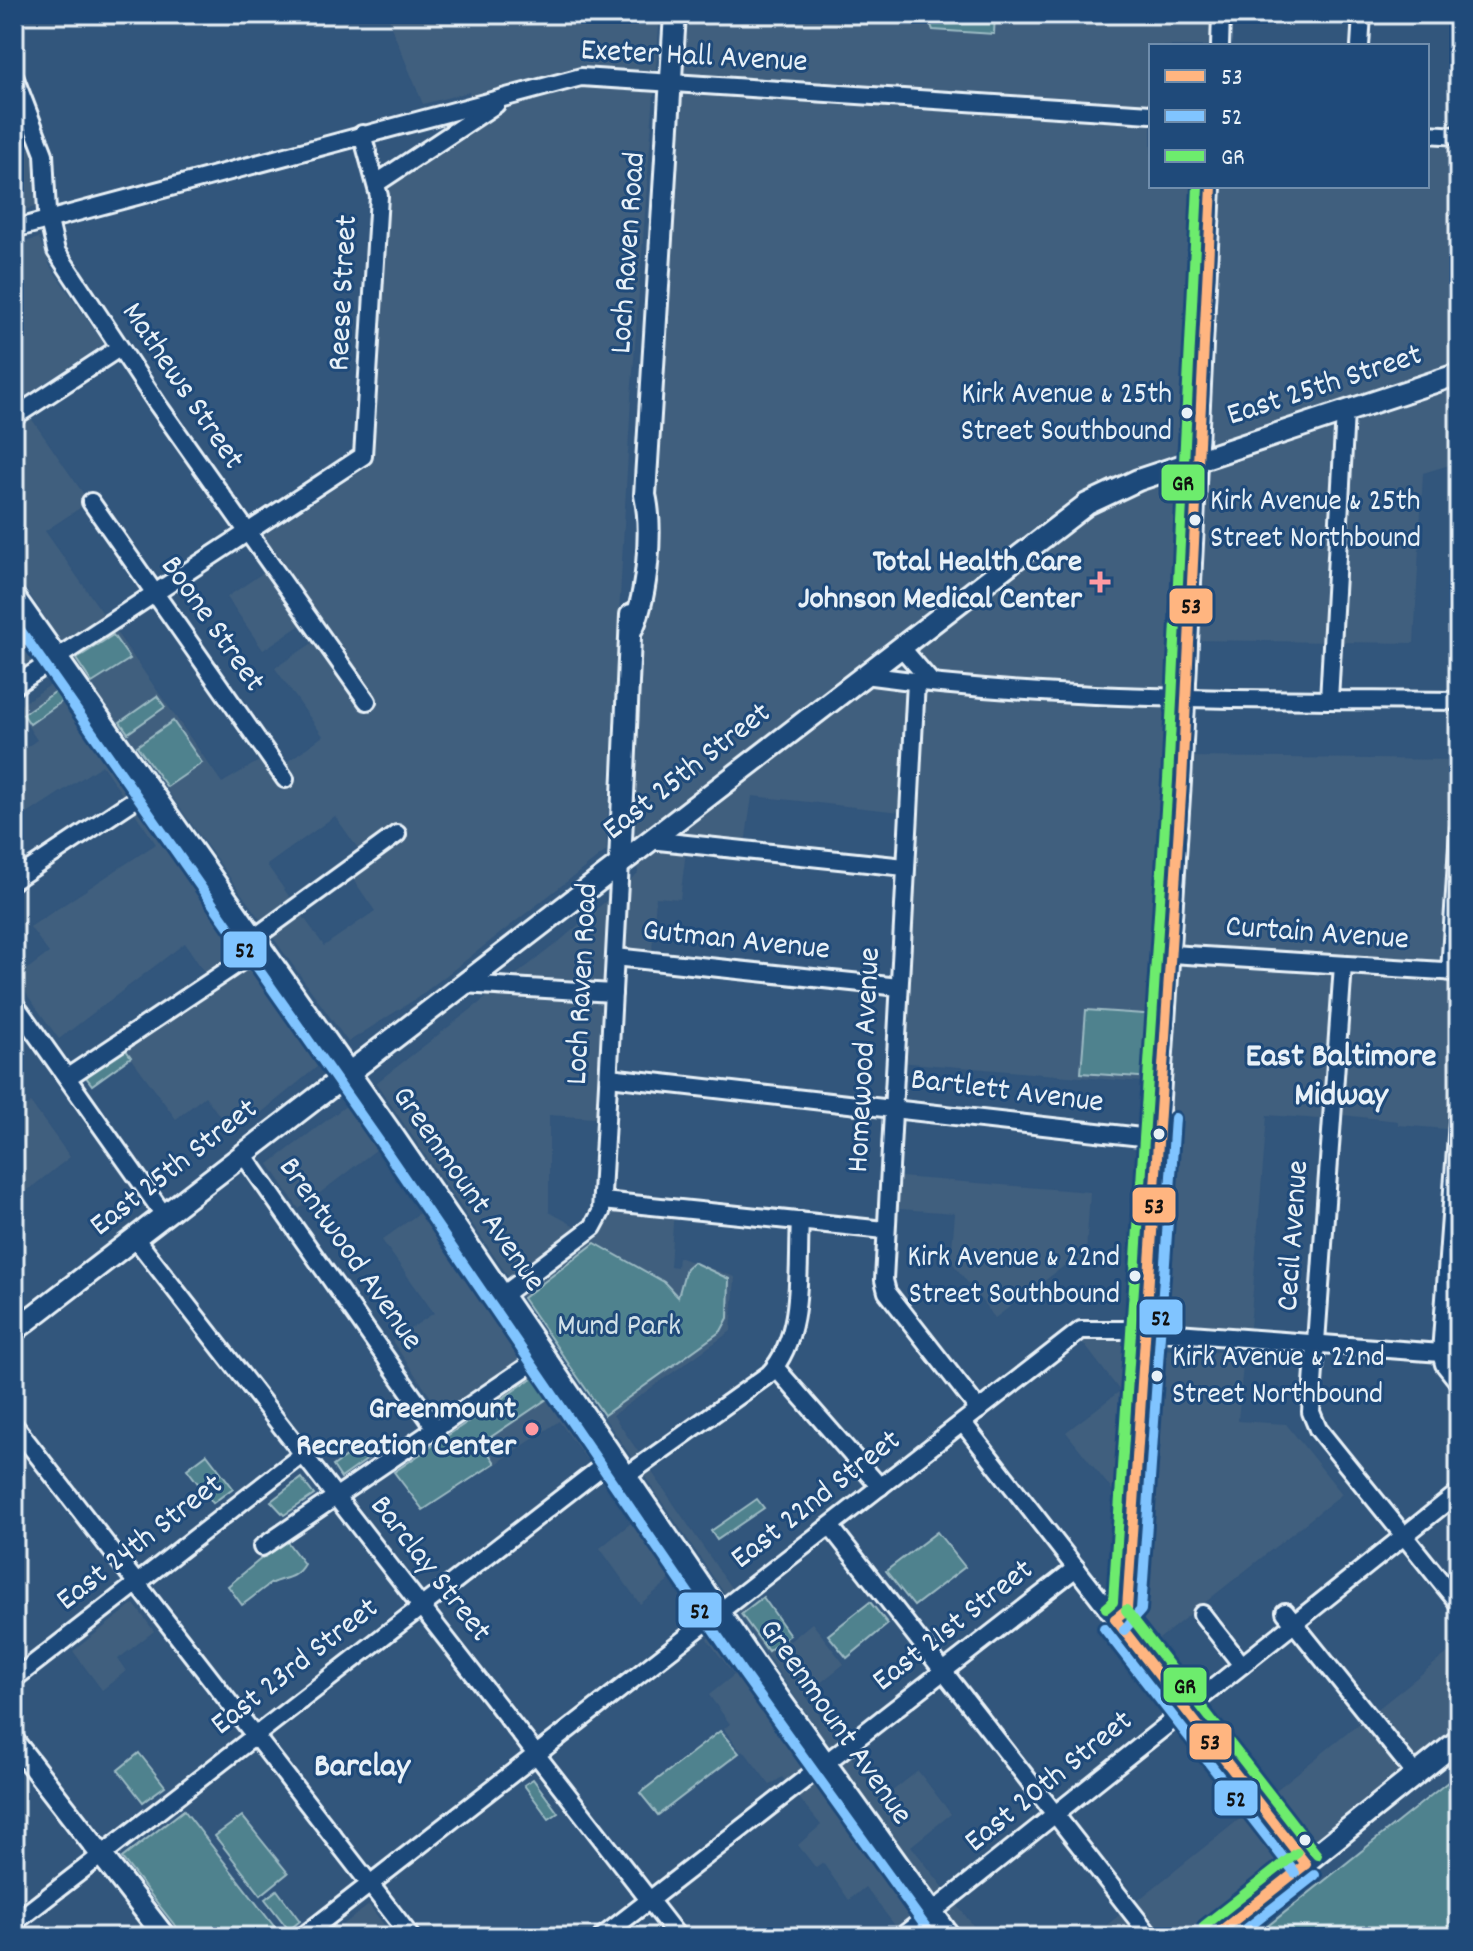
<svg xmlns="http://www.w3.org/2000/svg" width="1473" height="1951" viewBox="0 0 1473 1951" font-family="Dekko,sans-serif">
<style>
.built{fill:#405f7e;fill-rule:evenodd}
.green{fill:#4f828e;stroke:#9cbac3;stroke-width:2}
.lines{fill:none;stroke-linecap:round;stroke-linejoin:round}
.minor-casing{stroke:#e8f1f8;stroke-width:22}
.major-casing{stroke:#e8f1f8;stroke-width:26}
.minor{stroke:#1f4a7a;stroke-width:16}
.major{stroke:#1f4a7a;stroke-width:20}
.bus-1-casing{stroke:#1f4a7a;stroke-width:16}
.bus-2-casing{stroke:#1f4a7a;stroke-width:16}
.bus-3-casing{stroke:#1f4a7a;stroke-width:16}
.bus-1{stroke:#ffb580;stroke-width:10}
.bus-2{stroke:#80c4ff;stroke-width:10}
.bus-3{stroke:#6dec6d;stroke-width:10}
.bus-dot{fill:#e8f1f8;stroke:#1f4a7a;stroke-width:3}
.poi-dot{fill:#ff9aa2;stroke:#1f4a7a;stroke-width:3}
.labels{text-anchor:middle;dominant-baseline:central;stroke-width:6;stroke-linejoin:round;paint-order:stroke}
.bus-label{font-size:30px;fill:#e8f1f8;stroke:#1f4a7a;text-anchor:end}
.street-label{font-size:32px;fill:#e8f1f8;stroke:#1f4a7a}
.poi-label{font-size:32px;font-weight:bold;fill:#e8f1f8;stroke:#1f4a7a;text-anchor:end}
.park-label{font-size:32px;fill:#d1e0e8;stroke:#1f4a7a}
.neighbourhood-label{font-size:34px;font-weight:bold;fill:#e8f1f8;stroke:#1f4a7a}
.line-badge{stroke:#1f4a7a;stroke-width:3}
.pale-badge-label{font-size:22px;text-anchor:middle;font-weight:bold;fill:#111}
</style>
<rect width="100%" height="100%" fill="#32567c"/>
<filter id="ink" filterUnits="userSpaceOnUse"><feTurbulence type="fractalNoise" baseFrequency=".0125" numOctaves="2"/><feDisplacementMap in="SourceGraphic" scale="16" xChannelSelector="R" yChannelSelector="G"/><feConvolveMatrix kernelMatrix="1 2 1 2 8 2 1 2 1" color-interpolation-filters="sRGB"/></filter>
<g filter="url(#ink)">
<g class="built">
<path d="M389 14H660L631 398 606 851 417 998 348 1042 73 659 14 571V430L31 418 89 502 45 531 222 783 259 761 281 791 298 779 287 762 323 736 275 668 326 634 314 616 263 650 227 597 278 563 261 537 369 466 374 458 388 184 478 125 469 92 423 104 390 24ZM335 816 359 850 381 835 393 851 353 879 375 911 324 946 267 865Z"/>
<polygon points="676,14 1221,14 1219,46 1151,46 1151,186 1427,186 1427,134 1459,136 1459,462 1423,473 1414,643 1192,640 1184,757 1459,760 1459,1130 1398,1125 1398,1121 1333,1114 1332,1120 1267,1115 1249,1339 1148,1333 1132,1515 1066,1432 1120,1391 1077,1335 1146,1333 1166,1084 898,1062 910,813 752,796 744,851 687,843 680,899 656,897 651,965 618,961 609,1119 549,1115 549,1212 586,1232 604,1203 674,1210 670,1266 677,1267 678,1257 735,1277 731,1331 613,1415 742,1604 790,1641 812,1623 844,1664 805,1695 882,1799 918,1771 951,1814 911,1846 982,1937 959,1937 376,1083 561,940 638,873 629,737 636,633 660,477"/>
<polygon points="31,148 36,170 36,207 14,212 14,154"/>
<polygon points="39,238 50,266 104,344 14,403 14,245"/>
<polygon points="20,631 38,656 14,672 14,635"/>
<polygon points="55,682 323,1062 234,1135 205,1096 176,1119 122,1045 212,984 185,943 59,1039 15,978 49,953 30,927 156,844 102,765 24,816 14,801 14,756 37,740 16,708"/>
<polygon points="351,1102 381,1146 299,1209 269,1164"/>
<polygon points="31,1103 70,1157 14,1201 14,1115"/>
<polygon points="888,1176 1090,1192 1085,1267 1064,1266 995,1318 951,1261 955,1213 886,1208"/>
<polygon points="425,1209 592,1454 586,1459 559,1421 483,1473 392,1341 434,1313 382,1240"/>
<polygon points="1157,1349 1244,1353 1238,1421 1286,1424 1342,1494 1155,1642 1139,1621"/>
<polygon points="636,1519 676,1575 640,1604 600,1548"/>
<polygon points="134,1604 154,1631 118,1659 126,1671 102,1690 73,1651"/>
<polygon points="717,1632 758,1694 929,1937 904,1937 865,1887 849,1900 823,1863 816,1868 798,1845 821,1825 782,1777 770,1785 744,1751 741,1752 724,1729 730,1724 709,1695 734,1675 707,1639"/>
<polygon points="1459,1644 1459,1742 1213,1937 1092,1937"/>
<polygon points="369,1905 393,1937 327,1937"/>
</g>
<g class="green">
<polygon points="926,14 995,14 994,34 933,30"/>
<polygon points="113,635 130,659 92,683 76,659"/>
<polygon points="58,690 64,700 30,724 23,714"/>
<polygon points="157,696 165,707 128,733 120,722"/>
<polygon points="173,721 202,763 167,787 137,746"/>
<polygon points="1086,1010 1158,1015 1153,1078 1081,1073"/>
<polygon points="122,1045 131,1057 92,1085 83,1073"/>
<polygon points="595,1243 664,1282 678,1297 686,1268 693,1262 729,1279 728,1318 721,1331 604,1415 523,1298"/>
<polygon points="535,1376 550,1397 482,1443 495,1463 423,1510 394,1472"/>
<polygon points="367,1442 375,1454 341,1478 333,1466"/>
<polygon points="207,1454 233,1488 213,1503 187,1469"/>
<polygon points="301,1478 314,1495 284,1515 271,1501"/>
<polygon points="757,1499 764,1508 717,1540 711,1531"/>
<polygon points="937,1532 965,1567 914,1606 886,1571"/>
<path d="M285 1539 304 1564C295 1580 283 1577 270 1584 261 1590 251 1599 242 1605L228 1586Z"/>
<polygon points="763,1597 790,1635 768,1651 741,1614"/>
<polygon points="870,1602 888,1624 847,1658 828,1635"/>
<polygon points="720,1731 739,1753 658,1815 640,1793"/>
<polygon points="139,1753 165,1786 143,1802 118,1770"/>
<polygon points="1459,1773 1459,1937 1254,1937"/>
<polygon points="533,1779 558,1813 549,1819 524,1785"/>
<polygon points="184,1810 280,1934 276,1937 184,1937 122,1858"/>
<polygon points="242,1816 288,1873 261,1895 215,1836"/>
<polygon points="277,1890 300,1921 289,1930 265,1899"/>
</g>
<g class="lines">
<g class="minor-casing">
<g id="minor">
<polyline points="1220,46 1221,14"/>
<polyline points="1360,46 1362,14"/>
<polyline points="14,76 44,154 47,212 56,251 158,405 367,701"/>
<polyline points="1427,134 1459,136"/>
<polyline points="377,183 496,104"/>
<polyline points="14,229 581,77 1151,114"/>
<polyline points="14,417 119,348"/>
<polyline points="91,502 285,779"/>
<polyline points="901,647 932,683"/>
<path d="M864 675C1061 702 1261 699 1459 701"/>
<polyline points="916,682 884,1280 887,1292 979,1410"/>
<polyline points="14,686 363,456 379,196 362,134"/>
<polyline points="1329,700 1345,412"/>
<polyline points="649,840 905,867"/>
<polyline points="14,880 149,790"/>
<polyline points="254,938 397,834"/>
<polyline points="1171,954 1459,972"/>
<polyline points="615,957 899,987"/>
<polyline points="1343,965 1311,1412 1318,1429 1459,1604"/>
<polyline points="1450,972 1459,829"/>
<polyline points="463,984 613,993"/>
<polyline points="14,1003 164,1215"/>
<polyline points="68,1077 261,948"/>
<polyline points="609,1077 1159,1139"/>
<polyline points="1459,1108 1441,1353 1444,1364 1459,1383"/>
<polyline points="243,1154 435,1428"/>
<polyline points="603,1201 885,1230"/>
<polyline points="135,1238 678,1937"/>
<polyline points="503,1295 593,1227 601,1212 620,863"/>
<polyline points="775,1367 880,1487"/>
<polyline points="963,1423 1306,1864"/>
<polyline points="14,1425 411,1937"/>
<path d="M626 1476 769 1374C805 1335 797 1270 800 1221"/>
<polyline points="830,1526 1151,1937"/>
<polyline points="262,1547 544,1355"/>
<polyline points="1285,1612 1416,1775"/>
<polyline points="1202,1614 1242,1665"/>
<polyline points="1115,1619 1127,1609 1182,781 1212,186"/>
<polyline points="14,1679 303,1454"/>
<polyline points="14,1923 613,1458"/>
<polyline points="302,1937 1081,1330 1137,1330 1441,1353"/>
<polyline points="602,1937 1076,1568"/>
<polyline points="901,1937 1459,1492"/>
</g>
</g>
<g class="major-casing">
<g id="major">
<polyline points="14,597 394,1137 755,1665 950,1937"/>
<path d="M633 627C647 595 653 529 645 495L675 14"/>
<polyline points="620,863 631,615"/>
<polyline points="14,1331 1087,504 1138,480 1459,374"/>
<polyline points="14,1742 165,1937"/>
<polyline points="1213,1937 1459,1740"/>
</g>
</g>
<use href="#minor" class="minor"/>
<use href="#major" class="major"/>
<g class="bus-1-casing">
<g id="bus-1">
<polyline points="1115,1619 1127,1609 1182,781 1212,186"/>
<polyline points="1115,1619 1306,1864"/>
<polyline points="1213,1937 1306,1864"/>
</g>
</g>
<g class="bus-2-casing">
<g id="bus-2">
<polyline points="14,621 382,1145 743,1673 933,1937"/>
<polyline points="1104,1628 1295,1873"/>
<polyline points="1124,1630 1141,1610 1175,1118"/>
<polyline points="1236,1937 1315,1875"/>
</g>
</g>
<g class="bus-3-casing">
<g id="bus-3">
<polyline points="1106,1608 1113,1602 1168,780 1198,186"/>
<polyline points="1126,1610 1317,1855"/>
<polyline points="1204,1926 1297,1853"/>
</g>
</g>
<use href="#bus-1" class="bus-1"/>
<use href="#bus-2" class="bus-2"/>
<use href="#bus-3" class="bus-3"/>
</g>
</g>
<g class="bus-dot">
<circle cx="1187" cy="413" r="7"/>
<circle cx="1195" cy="520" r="7"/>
<circle cx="1159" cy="1134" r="7"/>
<circle cx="1135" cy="1276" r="7"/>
<circle cx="1157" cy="1376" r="7"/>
<circle cx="1305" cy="1840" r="7"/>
</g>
<g class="poi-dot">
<path d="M1096 570h8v8h8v8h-8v8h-8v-8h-8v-8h8z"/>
<circle cx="532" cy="1429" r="8"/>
</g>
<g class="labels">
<g class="bus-label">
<text x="1172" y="396">Kirk Avenue &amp; 25th<tspan x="1172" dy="37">Street Southbound</tspan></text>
<text x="1210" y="503" text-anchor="start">Kirk Avenue &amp; 25th<tspan x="1210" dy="37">Street Northbound</tspan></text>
<text x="1120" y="1259">Kirk Avenue &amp; 22nd<tspan x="1120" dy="37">Street Southbound</tspan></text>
<text x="1172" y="1359" text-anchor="start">Kirk Avenue &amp; 22nd<tspan x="1172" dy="37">Street Northbound</tspan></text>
</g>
<g class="street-label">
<text transform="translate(694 58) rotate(3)">Exeter Hall Avenue</text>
<text transform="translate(630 253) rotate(-86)">Loch Raven Road</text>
<text transform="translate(345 293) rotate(-87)">Reese Street</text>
<text transform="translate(181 387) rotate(56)">Mathews Street</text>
<text transform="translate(1325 387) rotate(-18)">East 25th Street</text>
<text transform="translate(211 625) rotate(55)">Boone Street</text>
<text transform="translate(688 773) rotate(-38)">East 25th Street</text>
<text transform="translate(1317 935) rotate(4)">Curtain Avenue</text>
<text transform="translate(736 942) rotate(6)">Gutman Avenue</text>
<text transform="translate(584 984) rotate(-87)">Loch Raven Road</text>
<text transform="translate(866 1060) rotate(-87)">Homewood Avenue</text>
<text transform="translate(1007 1093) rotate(7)">Bartlett Avenue</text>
<text transform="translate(175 1169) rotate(-38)">East 25th Street</text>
<text transform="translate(467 1190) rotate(55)">Greenmount Avenue</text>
<text transform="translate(1295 1236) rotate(-86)">Cecil Avenue</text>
<text transform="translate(349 1255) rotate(55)">Brentwood Avenue</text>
<text transform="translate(817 1501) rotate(-38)">East 22nd Street</text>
<text transform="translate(141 1544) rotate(-38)">East 24th Street</text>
<text transform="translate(429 1570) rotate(52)">Barclay Street</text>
<text transform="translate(954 1627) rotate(-38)">East 21st Street</text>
<text transform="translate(296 1668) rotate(-38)">East 23rd Street</text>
<text transform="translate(834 1723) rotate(55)">Greenmount Avenue</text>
<text transform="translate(1050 1783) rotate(-39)">East 20th Street</text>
</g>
<g class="poi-label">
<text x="1082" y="564">Total Health Care<tspan x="1082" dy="37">Johnson Medical Center</tspan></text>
<text x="516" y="1411">Greenmount<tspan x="516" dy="37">Recreation Center</tspan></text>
</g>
<g class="park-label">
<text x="619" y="1328">Mund Park</text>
</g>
<g class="neighbourhood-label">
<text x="1341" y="1058">East Baltimore<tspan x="1341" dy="39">Midway</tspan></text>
<text x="362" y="1768">Barclay</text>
</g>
</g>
<g class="line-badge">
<rect x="1160" y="463" width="46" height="39" rx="8" fill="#6dec6d"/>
<rect x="1168" y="587" width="46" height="38" rx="8" fill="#ffb580"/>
<rect x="222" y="930" width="46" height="39" rx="8" fill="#80c4ff"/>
<rect x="1131" y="1186" width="46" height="38" rx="8" fill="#ffb580"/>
<rect x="1138" y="1298" width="46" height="38" rx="8" fill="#80c4ff"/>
<rect x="677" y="1591" width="46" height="38" rx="8" fill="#80c4ff"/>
<rect x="1162" y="1666" width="46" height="38" rx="8" fill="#6dec6d"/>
<rect x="1188" y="1722" width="45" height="39" rx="8" fill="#ffb580"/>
<rect x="1213" y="1779" width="46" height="38" rx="8" fill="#80c4ff"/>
</g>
<g class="pale-badge-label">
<text x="1183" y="490">GR</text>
<text x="1191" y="613">53</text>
<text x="245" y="957">52</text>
<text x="1154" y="1213">53</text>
<text x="1161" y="1325">52</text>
<text x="700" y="1618">52</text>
<text x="1185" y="1693">GR</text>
<text x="1210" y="1749">53</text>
<text x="1236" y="1806">52</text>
</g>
<rect width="1473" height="1951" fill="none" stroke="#1f4a7a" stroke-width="48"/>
<rect x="24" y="24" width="1425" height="1903" fill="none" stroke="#e8f1f8" stroke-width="3" filter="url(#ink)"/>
<rect x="1149" y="44" width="280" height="144" fill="#1f4a7a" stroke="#6f8dac" stroke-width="2"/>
<rect x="1165" y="70" width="40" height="12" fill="#ffb580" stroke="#6f8dac" stroke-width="2"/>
<text x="1221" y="84" font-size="24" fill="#e8f1f8">53</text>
<rect x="1165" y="110" width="40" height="12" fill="#80c4ff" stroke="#6f8dac" stroke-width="2"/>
<text x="1221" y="124" font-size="24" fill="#e8f1f8">52</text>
<rect x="1165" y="150" width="40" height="12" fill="#6dec6d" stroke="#6f8dac" stroke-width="2"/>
<text x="1221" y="164" font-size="24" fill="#e8f1f8">GR</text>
</svg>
